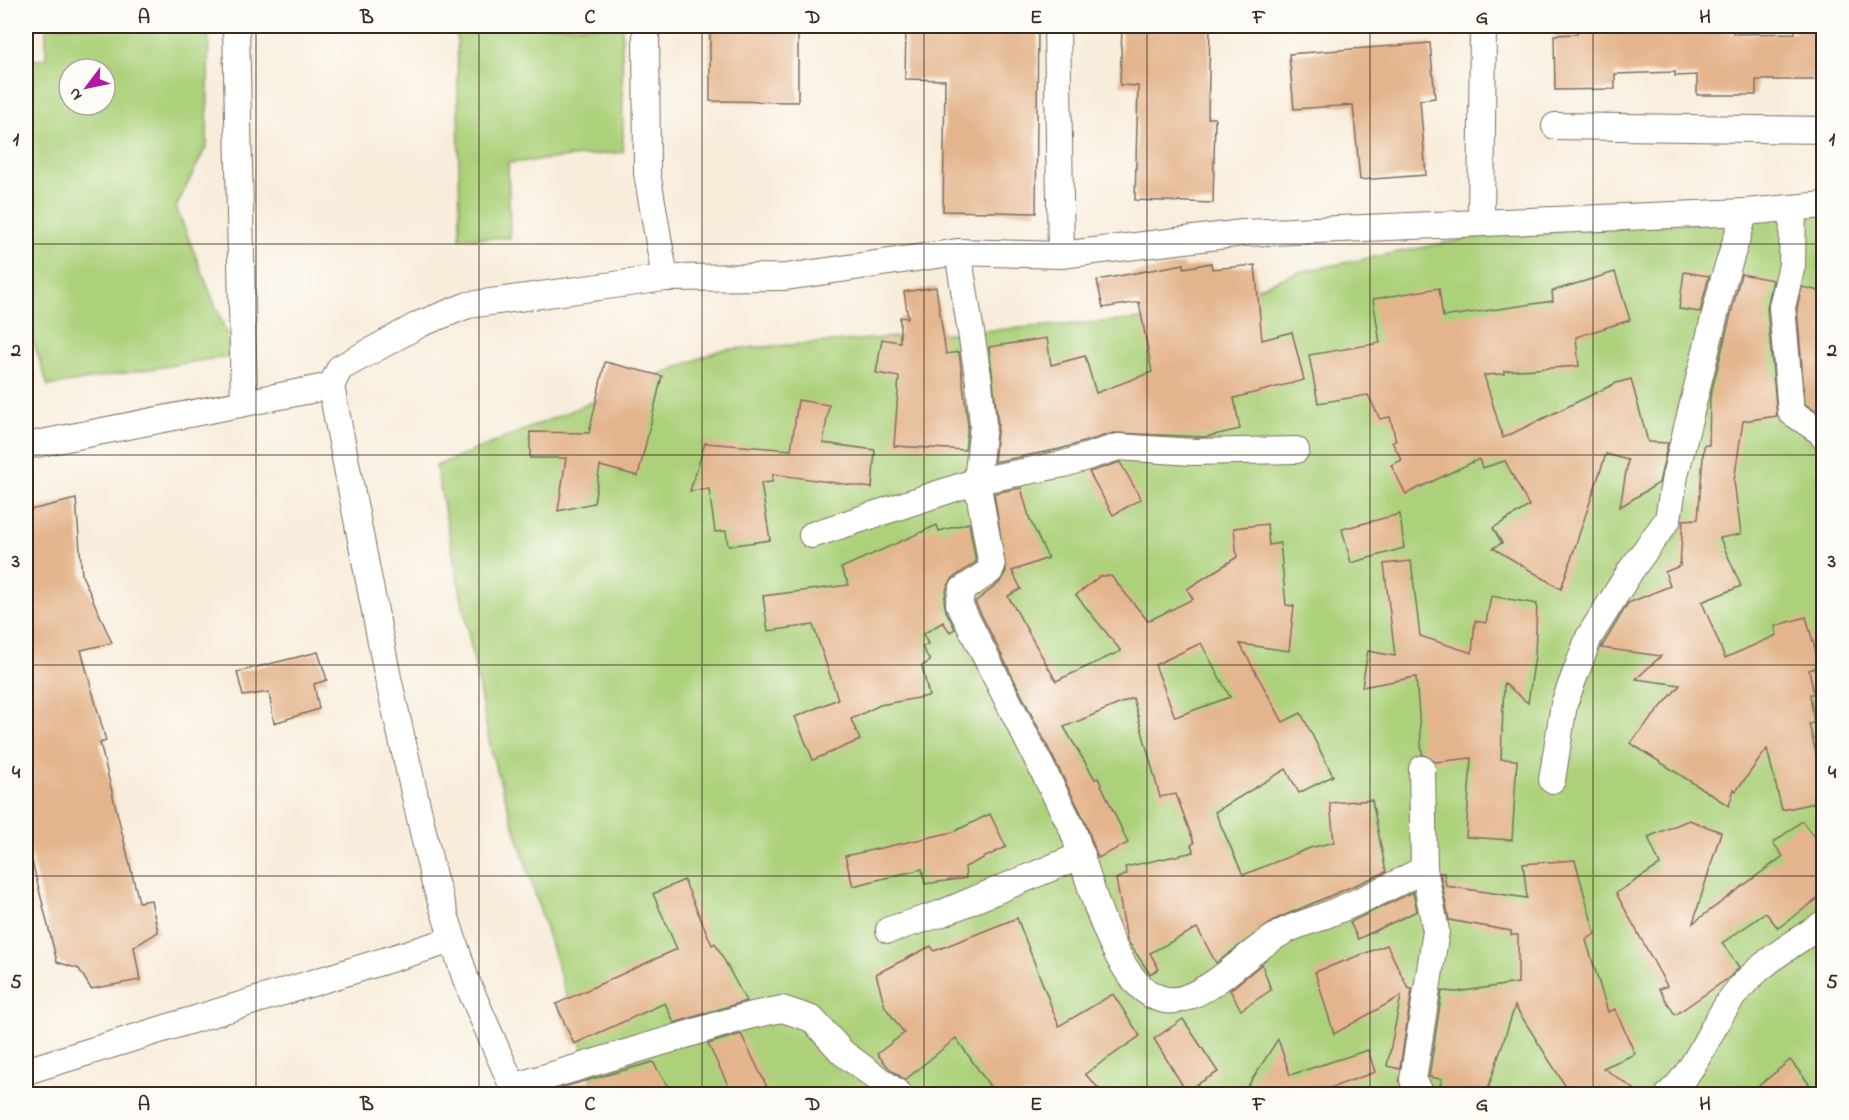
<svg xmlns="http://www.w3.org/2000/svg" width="1849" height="1120" viewBox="0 0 1849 1120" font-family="'Indie Flower',sans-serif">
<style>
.green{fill:#acd17a;stroke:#747e4c;stroke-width:1.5;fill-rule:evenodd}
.building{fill:#e4b58d;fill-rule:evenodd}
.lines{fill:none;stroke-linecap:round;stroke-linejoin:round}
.minor-casing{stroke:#7d6e60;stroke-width:28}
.minor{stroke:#fff;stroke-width:26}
.grid{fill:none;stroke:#3b2a1e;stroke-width:1.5;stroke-opacity:0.55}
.neatline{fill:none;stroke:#3b2a1e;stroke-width:2}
.grid-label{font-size:20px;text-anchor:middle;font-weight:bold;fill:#3b2a1e}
</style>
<rect width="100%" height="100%" fill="#fdfcf7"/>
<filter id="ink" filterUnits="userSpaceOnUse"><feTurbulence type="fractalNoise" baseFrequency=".0167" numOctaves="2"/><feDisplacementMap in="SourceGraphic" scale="12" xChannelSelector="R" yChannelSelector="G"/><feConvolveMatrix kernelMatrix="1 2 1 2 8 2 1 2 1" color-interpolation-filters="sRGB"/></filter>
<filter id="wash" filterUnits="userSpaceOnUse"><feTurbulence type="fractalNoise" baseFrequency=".008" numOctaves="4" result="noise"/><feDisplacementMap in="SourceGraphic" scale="24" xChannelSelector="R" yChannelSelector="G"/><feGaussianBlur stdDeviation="1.35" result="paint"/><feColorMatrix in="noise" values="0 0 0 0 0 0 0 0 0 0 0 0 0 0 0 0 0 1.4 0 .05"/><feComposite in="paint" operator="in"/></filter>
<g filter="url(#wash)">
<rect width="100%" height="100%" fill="#f8eddb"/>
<g class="green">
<path d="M46 26H209L207 145 176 207 235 355 48 386 26 319V61L46 59ZM69 69H105V105H69Z"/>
<polygon points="457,26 622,26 623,152 508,163 510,238 460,238"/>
<polygon points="1823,214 1823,1094 597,1094 492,755 436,466 720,350 1185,316 1299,272 1475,237"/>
</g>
<g id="blocks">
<g class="building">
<polygon points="710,26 798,26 798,102 710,101"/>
<polygon points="906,26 1038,26 1036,213 943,211 945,80 905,79"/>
<polygon points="1122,26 1210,28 1208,118 1215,118 1213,203 1135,200 1138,86 1120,85"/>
<polygon points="1577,26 1733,26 1733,34 1795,33 1794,26 1824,26 1824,80 1756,80 1756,95 1697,95 1697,75 1675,76 1675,72 1615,74 1615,89 1555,90 1554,35 1577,34"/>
<polygon points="1430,43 1435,98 1420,100 1426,175 1360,180 1353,105 1294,109 1289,54"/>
<polygon points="1211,263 1212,269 1255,265 1262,340 1292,332 1304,380 1234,398 1240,429 1205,437 1114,433 1060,449 994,462 998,424 989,347 1047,338 1051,365 1085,356 1096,393 1152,372 1139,302 1103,308 1097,280 1184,264 1184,268"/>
<polygon points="1615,272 1630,320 1576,337 1579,366 1504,371 1504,374 1484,375 1503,438 1616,383 1631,379 1648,442 1668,443 1659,483 1620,507 1628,460 1606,454 1561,589 1493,548 1502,543 1493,528 1529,506 1505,461 1482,468 1479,459 1406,494 1391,465 1402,460 1392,442 1396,441 1390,417 1380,419 1368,395 1318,403 1309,355 1380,343 1373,299 1439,288 1443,317 1553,301 1552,291"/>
<polygon points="1684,272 1709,276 1700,312 1679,309"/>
<polygon points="1741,274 1773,280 1767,308 1777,416 1743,421 1734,481 1741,534 1720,538 1741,586 1702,602 1725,658 1777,635 1775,626 1806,617 1820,666 1809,670 1814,694 1810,694 1814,723 1809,724 1824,787 1824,801 1782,810 1767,749 1736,791 1734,789 1729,806 1630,743 1680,685 1636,679 1661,656 1601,648 1628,603 1670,586 1665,572 1680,566 1683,520 1698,519 1704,445 1709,445 1710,397"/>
<polygon points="936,287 946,354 959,352 968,425 965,450 894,446 899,377 876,373 882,339 900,342 900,317 908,318 904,292"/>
<polygon points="1802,287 1824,292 1824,408 1814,410 1805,404 1797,308"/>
<polygon points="605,362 662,376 638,476 600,466 594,503 558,511 566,458 530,458 530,432 589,433"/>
<polygon points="798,400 829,405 823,443 875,450 872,488 773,474 772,482 761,483 770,540 728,546 726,531 715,532 709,489 690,491 705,443 791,450"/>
<polygon points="1120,462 1141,499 1113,515 1089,472"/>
<path d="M1021 488 1030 520 1048 558 1012 571 1021 589 1008 596 1056 681 1121 651 1076 595 1100 576H1111L1148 621 1193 599 1187 589 1237 557 1234 528 1267 524 1269 545 1280 543 1286 605 1294 606 1289 651 1240 644 1283 722 1301 713 1333 776 1299 793 1286 769 1215 812 1243 875 1310 848 1334 842 1330 803 1372 800 1386 872 1276 919 1216 963 1197 928 1150 953 1159 969 1150 974 1127 940 1116 879 1127 874 1125 867 1194 852 1191 845 1194 843 1176 794 1160 797 1133 698 1064 727 1095 779 1098 778 1128 843 1098 858 1085 821 975 602 999 583 1006 571 994 493ZM1201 643 1230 697 1175 717 1155 665Z"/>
<polygon points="76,499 82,575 112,643 81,650 106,741 100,743 139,902 151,900 158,932 134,947 140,980 91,989 79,969 57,962 26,837 26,511"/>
<polygon points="1400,514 1404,548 1351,563 1342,529"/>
<polygon points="969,523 976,562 953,578 947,587 944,601 946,611 955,629 950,632 943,622 923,634 928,644 922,647 930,661 922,666 929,696 880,705 851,719 860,740 813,760 795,717 838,699 813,625 768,631 763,596 849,585 841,568 937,525 939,531"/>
<polygon points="1411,561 1420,636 1472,653 1475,621 1486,623 1491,596 1537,604 1535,656 1528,703 1504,683 1501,759 1517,760 1512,840 1466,837 1471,758 1435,762 1422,754 1416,677 1362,687 1368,651 1395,656 1384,564"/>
<polygon points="318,652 327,680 314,684 319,709 274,723 269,692 243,696 237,672"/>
<polygon points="990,814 1006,847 965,867 966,878 925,884 922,869 853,886 845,856 953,832"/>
<polygon points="1689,820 1721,832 1693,923 1783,856 1773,843 1802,821 1824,850 1824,894 1778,928 1766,913 1722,943 1739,967 1730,977 1675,1015 1659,989 1667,986 1616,893 1660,865 1648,837"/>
<polygon points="1575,860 1595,934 1586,940 1608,1012 1615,1009 1635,1054 1603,1068 1643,1095 1571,1095 1515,1006 1486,1095 1437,1095 1442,1079 1429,1077 1442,991 1456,992 1518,983 1518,935 1511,935 1511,931 1449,920 1440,873 1444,873 1446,886 1527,898 1523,864"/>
<polygon points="684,880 712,945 715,943 746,1001 674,1023 665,1003 574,1044 556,1004 677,949 653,894"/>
<polygon points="1413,892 1417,911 1358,939 1350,922"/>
<polygon points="1017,918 1059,1026 1113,994 1140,1036 1085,1074 1105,1095 996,1095 956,1038 905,1080 889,1068 877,1054 904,1033 885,1007 876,974 931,946 934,951"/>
<polygon points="1387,945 1408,988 1412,989 1400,1069 1387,1066 1401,996 1334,1034 1315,972"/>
<polygon points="1262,964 1271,990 1241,1010 1230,990"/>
<polygon points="1183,1019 1218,1072 1186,1091 1154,1039"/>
<polygon points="741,1034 767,1087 752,1095 733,1095 708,1044"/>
<polygon points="1278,1039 1290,1075 1368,1050 1375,1072 1311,1095 1245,1095 1246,1089"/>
<polygon points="1790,1060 1818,1095 1748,1095"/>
<polygon points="653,1062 673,1095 561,1095 560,1088"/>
</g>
</g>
</g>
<g filter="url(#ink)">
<use href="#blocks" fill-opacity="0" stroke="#7d6e60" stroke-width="1.5"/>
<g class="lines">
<g class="minor-casing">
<g id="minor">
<polyline points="236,26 244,401"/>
<polyline points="646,26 647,173 665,278"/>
<polyline points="1057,26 1061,255"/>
<polyline points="1555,126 1824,130"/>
<polyline points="1793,208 1792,265 1782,307 1791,412 1821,432 1824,437"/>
<polyline points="1481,222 1483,26"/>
<path d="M958 252 979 382 983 425 977 481 992 566 990 571 962 590 959 604 1072 828C1089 871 1117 1021 1185 998 1222 985 1249 950 1283 932 1295 925 1309 922 1321 917 1357 903 1391 887 1424 869"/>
<polyline points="26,446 331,386"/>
<polyline points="812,535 977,481 1064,464 1118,447 1192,452 1296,450"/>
<polyline points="1552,780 1564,704 1589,637 1631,570 1668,519 1675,476 1723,282 1745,212"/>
<polyline points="889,930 940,914 1082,855"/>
<polyline points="26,1071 452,940"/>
<polyline points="513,1087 748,1016 782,1009 812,1019 843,1053 899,1094"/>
<polyline points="516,1094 466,980 434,880 388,678 331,386 340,368 420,324 468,305 665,278 786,277 958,252 1061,255 1243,233 1745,212 1824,205"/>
<polyline points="1421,1094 1413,1080 1436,931 1424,869 1422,769"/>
<path d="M1669 1094C1699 1067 1710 1026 1734 995 1757 965 1793 944 1824 923"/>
</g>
</g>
<use href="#minor" class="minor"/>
</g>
</g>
<path class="grid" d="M256 26V1094M479 26V1094M702 26V1094M924 26V1094M1147 26V1094M1370 26V1094M1593 26V1094M26 244H1824M26 455H1824M26 665H1824M26 876H1824"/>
<rect width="1849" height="1120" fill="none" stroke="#fdfcf7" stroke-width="66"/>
<g transform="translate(87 87) rotate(238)"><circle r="28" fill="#fdfcf7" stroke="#afa8a0" stroke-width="1.5"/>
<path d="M0-4.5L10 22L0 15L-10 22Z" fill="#b5179e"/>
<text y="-9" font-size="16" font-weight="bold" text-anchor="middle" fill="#3b2a1e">N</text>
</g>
<rect x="33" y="33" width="1783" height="1054" class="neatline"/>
<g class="grid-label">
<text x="144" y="23">A</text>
<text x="367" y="23">B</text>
<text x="590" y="23">C</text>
<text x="813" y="23">D</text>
<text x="1036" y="23">E</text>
<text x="1259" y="23">F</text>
<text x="1482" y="23">G</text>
<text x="1705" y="23">H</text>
<text x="16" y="145">1</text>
<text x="1832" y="145">1</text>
<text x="16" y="356">2</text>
<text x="1832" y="356">2</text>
<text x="16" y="567">3</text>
<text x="1832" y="567">3</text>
<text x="16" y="778">4</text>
<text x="1832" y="778">4</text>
<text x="16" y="988">5</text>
<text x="1832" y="988">5</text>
<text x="144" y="1110">A</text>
<text x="367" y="1110">B</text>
<text x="590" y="1110">C</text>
<text x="813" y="1110">D</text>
<text x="1036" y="1110">E</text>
<text x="1259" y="1110">F</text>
<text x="1482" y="1110">G</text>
<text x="1705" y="1110">H</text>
</g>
</svg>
